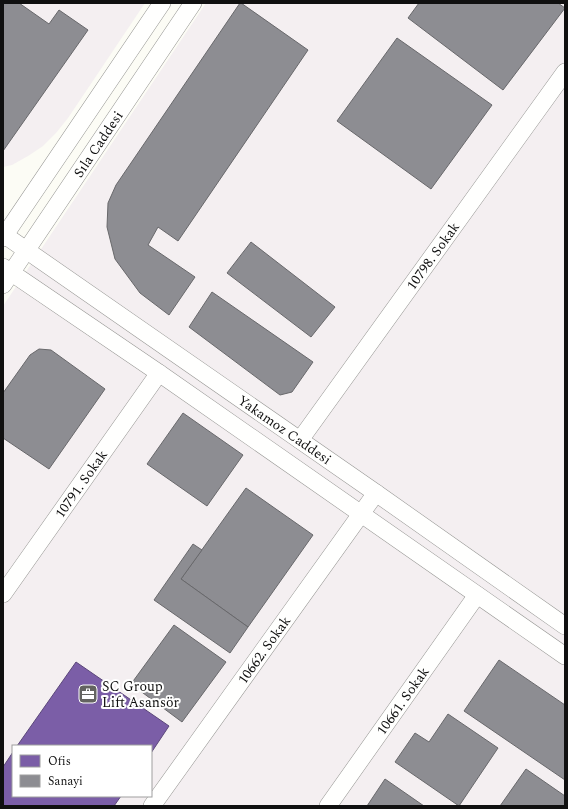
<svg xmlns="http://www.w3.org/2000/svg" width="568" height="809" viewBox="0 0 568 809" font-family="Spectral,serif">
<style>
.industrial{fill:#f4eff1;fill-rule:evenodd}
.offices{fill:#7b5ea7;stroke:#5b477a}
.industry{fill:#8d8d92;stroke:#68686b}
.lines{fill:none;stroke-linecap:round;stroke-linejoin:round}
.minor-casing{stroke:#969693;stroke-width:18}
.minor{stroke:#fffffe;stroke-width:17}
.labels{text-anchor:middle;dominant-baseline:central;stroke-width:4;stroke-linejoin:round;paint-order:stroke}
.street-label{font-size:14px;fill:#101010;stroke:#fff}
.poi-label{font-size:14px;fill:#101010;stroke:#fff;text-anchor:start}
</style>
<rect width="100%" height="100%" fill="#fcfcf5"/>
<g class="industrial">
<polygon points="3,3 145,3 68,118 56,133 43,146 28,156 12,165 3,167"/>
<path d="M206 3H565V806H3V306ZM13 746H151V796H13Z"/>
</g>
<g class="offices">
<polygon points="76,662 169,726 151,753 151,746 17,746"/>
<polygon points="13,752 13,796 121,796 114,806 3,806 3,767"/>
</g>
<g class="industry">
<polygon points="3,3 19,3 49,24 59,10 88,30 3,151"/>
<polygon points="240,3 241,3 308,50 178,241 158,227 148,245 195,277 169,315 140,293 115,259 107,227 108,203 116,185"/>
<polygon points="419,3 558,3 565,8 503,90 408,18"/>
<polygon points="397,38 492,105 431,189 337,121"/>
<polygon points="251,242 335,307 311,337 227,273"/>
<polygon points="212,292 313,362 292,392 280,395 189,327"/>
<polygon points="39,349 51,350 105,389 49,469 3,438 3,393 30,355"/>
<polygon points="183,413 243,455 207,506 147,464"/>
<polygon points="246,488 313,535 248,627 181,579"/>
<polygon points="193,544 202,550 181,579 248,627 230,653 154,600"/>
<polygon points="174,625 226,662 182,722 131,684"/>
<polygon points="499,660 565,705 565,780 464,711"/>
<polygon points="448,714 498,748 459,806 395,762 415,733 429,742"/>
<polygon points="526,769 565,796 565,806 500,806"/>
<polygon points="385,779 424,806 367,806"/>
</g>
<g class="lines">
<g class="minor-casing">
<g id="minor">
<path id="s1" d="M3 234 376 493 565 626"/>
<polyline points="3,238 162,3"/>
<polyline points="3,267 159,373 565,656"/>
<path id="s2" d="M3 285 193 3"/>
<path id="s3" d="M300 440 565 72"/>
<path id="s4" d="M3 594 159 373"/>
<path id="s5" d="M152 806 376 493"/>
<path id="s6" d="M328 806 477 595"/>
</g>
</g>
<use href="#minor" class="minor"/>
</g>
<defs>
<g id="office-square" transform="scale(1)"><rect x="-9" y="-9" width="18" height="18" rx="4" fill="#636360" stroke="#fff"/><path d="M-6-3h4V-5.5h4V-3h4V5H-6ZM-1-4.5V-3h2v-1.5ZM-6 0V1H6V0Z" fill="#fff"/></g>
</defs>
<g fill-rule="evenodd">
<use href="#office-square" x="88" y="694"/>
</g>
<g class="labels">
<g class="street-label">
<text stroke="none"><textPath href="#s2" startOffset="170">Sıla Caddesi</textPath></text>
<text stroke="none"><textPath href="#s3" startOffset="227">10798. Sokak</textPath></text>
<text stroke="none"><textPath href="#s1" startOffset="343">Yakamoz Caddesi</textPath></text>
<text stroke="none"><textPath href="#s4" startOffset="135">10791. Sokak</textPath></text>
<text stroke="none"><textPath href="#s5" startOffset="192">10662. Sokak</textPath></text>
<text stroke="none"><textPath href="#s6" startOffset="129">10661. Sokak</textPath></text>
</g>
<g class="poi-label">
<text x="102" y="686">SC Group<tspan x="102" dy="16">Lift Asansör</tspan></text>
</g>
</g>
<rect width="568" height="809" fill="none" stroke="#101010" stroke-width="8"/>
<rect x="12" y="745" width="140" height="52" fill="#ffffff" stroke="#9f9f9f"/>
<rect x="20" y="755" width="20" height="12" fill="#7b5ea7" stroke="#9f9f9f"/>
<text x="48" y="765" font-size="12" fill="#101010">Ofis</text>
<rect x="20" y="775" width="20" height="12" fill="#8d8d92" stroke="#9f9f9f"/>
<text x="48" y="785" font-size="12" fill="#101010">Sanayi</text>
</svg>
